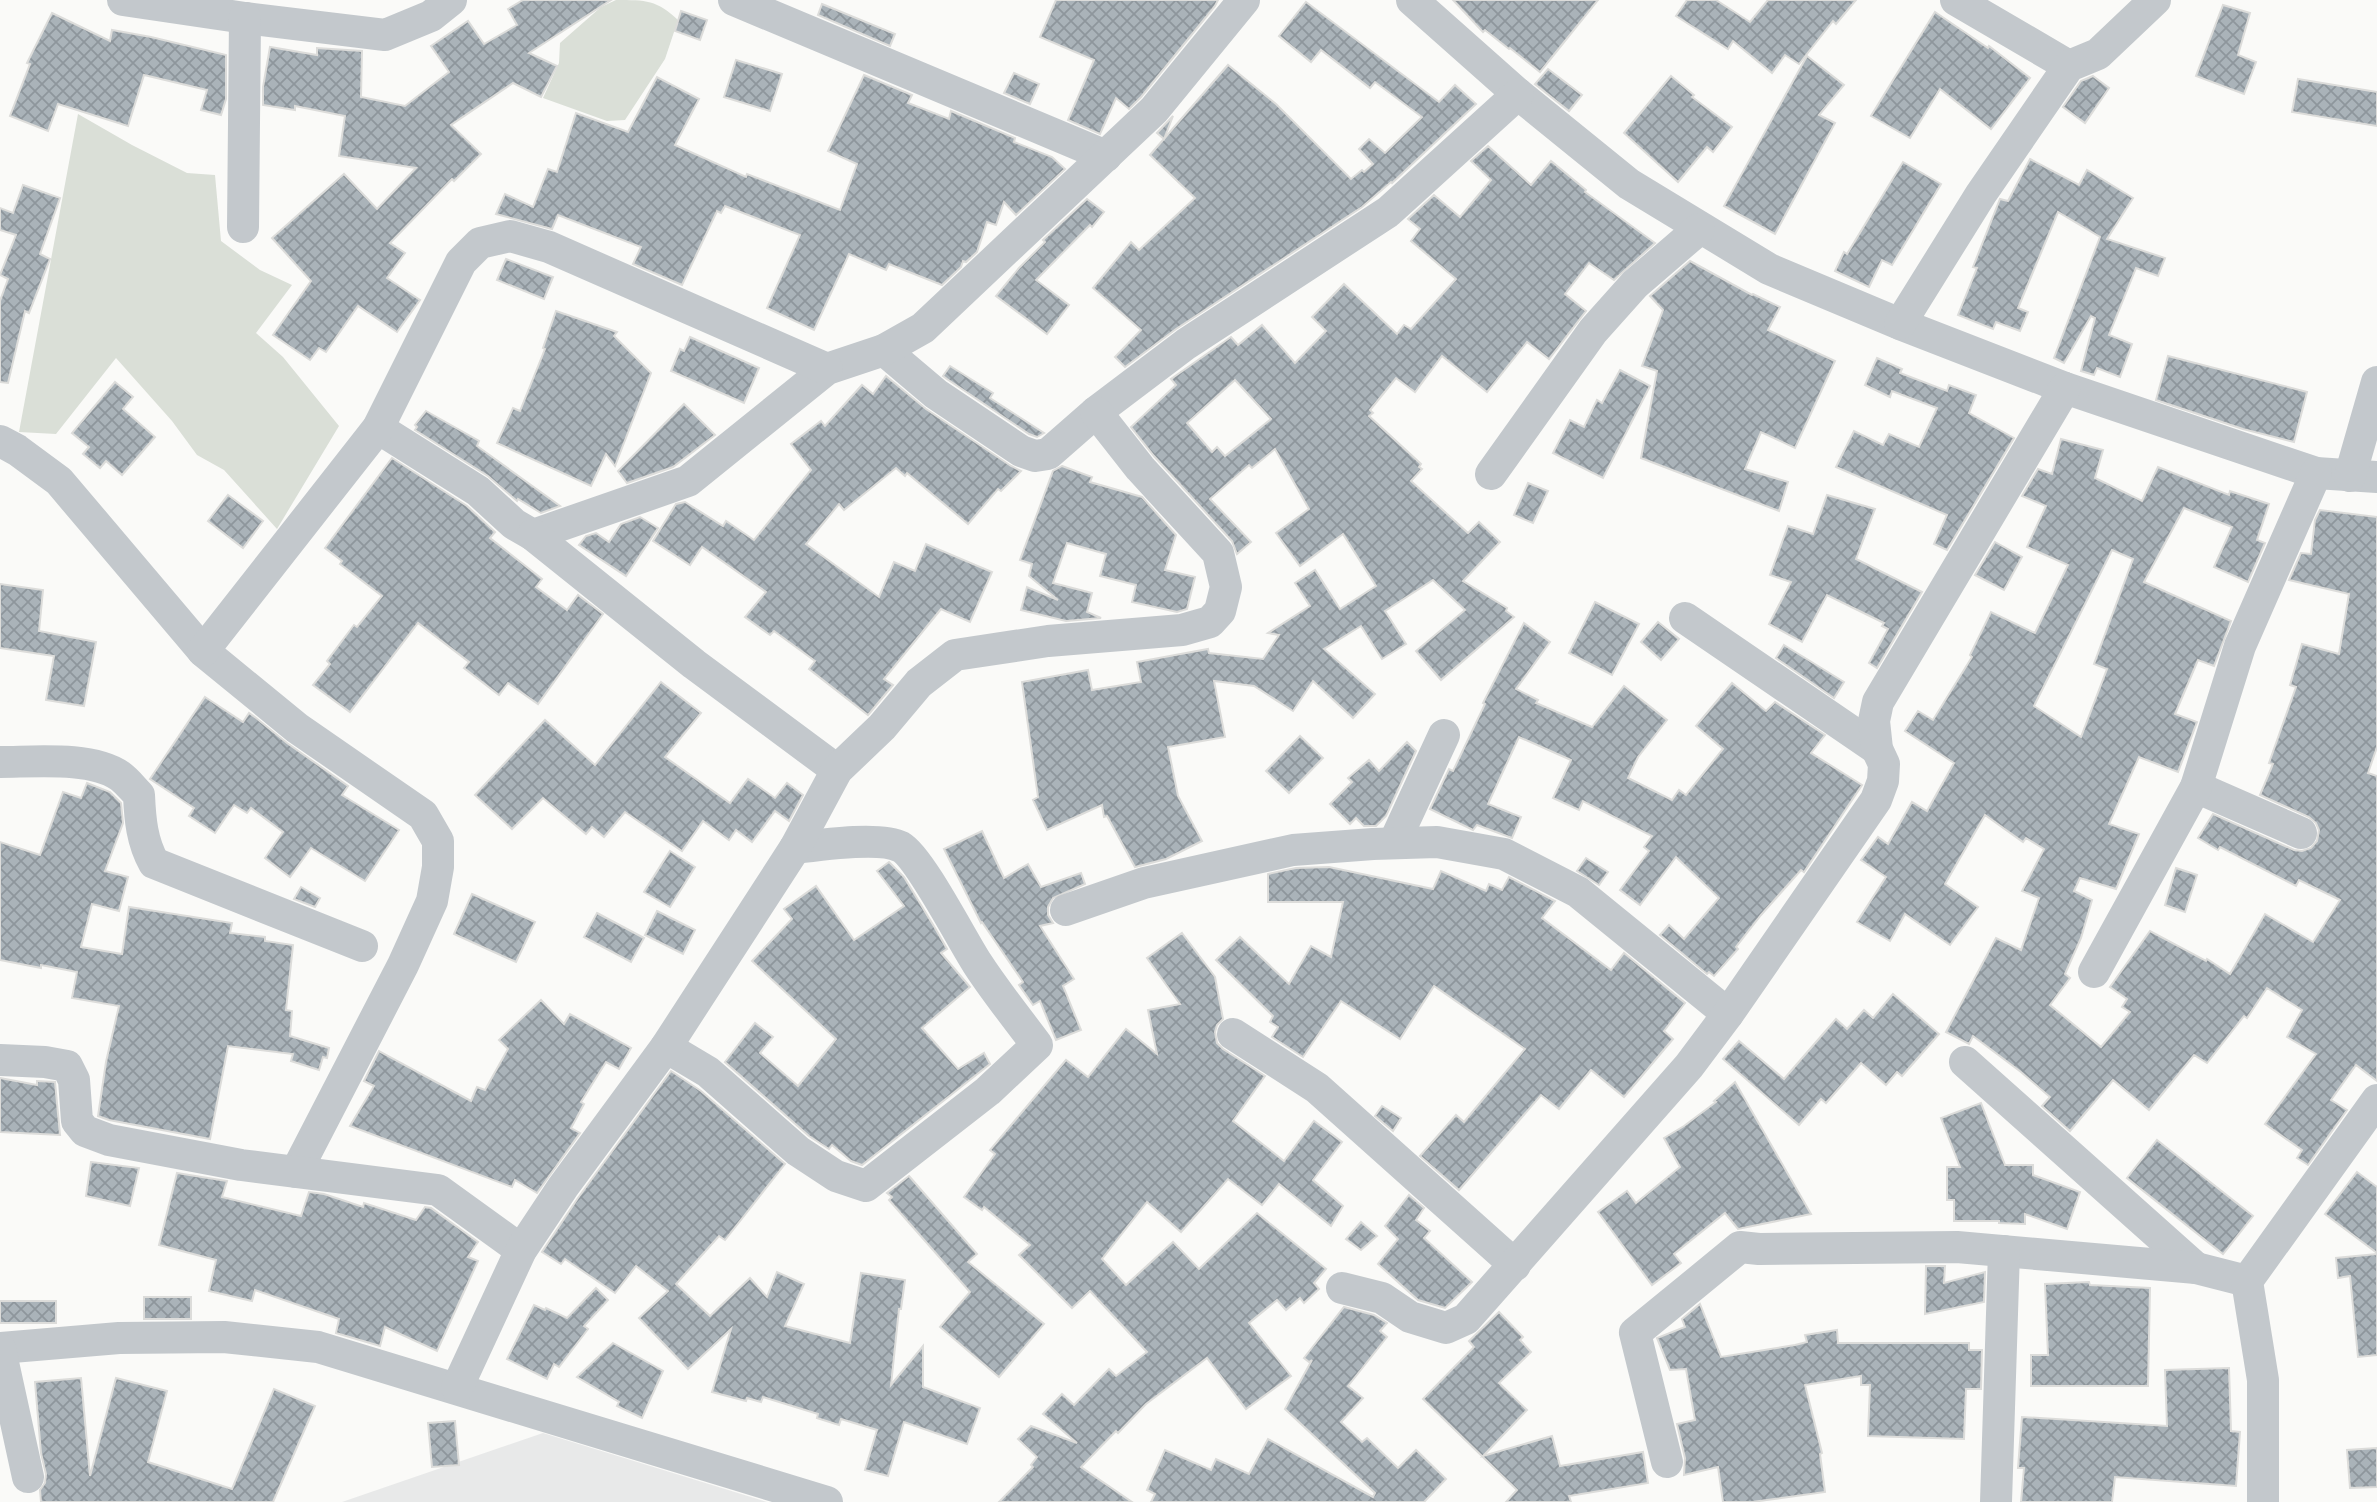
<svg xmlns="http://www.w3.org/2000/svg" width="2377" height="1502" viewBox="0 0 2377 1502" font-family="Overpass,sans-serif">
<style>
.built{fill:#e8e9e9}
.green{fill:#dadfd7}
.building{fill:url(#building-cross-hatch);stroke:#dcdcda;stroke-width:2;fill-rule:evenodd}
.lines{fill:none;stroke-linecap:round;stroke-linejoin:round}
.minor{stroke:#c3c8cc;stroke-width:32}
</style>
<defs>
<pattern id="building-cross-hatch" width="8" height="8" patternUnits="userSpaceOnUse" patternTransform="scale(1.75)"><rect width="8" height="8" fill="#aab3b9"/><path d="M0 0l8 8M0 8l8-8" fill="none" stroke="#8e969c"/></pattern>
</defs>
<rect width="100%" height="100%" fill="#fafaf8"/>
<polygon class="built" points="543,1433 767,1502 342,1502"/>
<g class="green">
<path d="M616 0C646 0 657 0 678 20L665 59 625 120 607 121 543 98 559 63 560 43 601 7Z"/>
<polygon points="78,114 132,145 187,173 215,175 221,241 260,270 292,285 256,333 283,357 339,426 277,529 224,470 197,455 172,421 116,358 56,434 19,432"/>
</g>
<g class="building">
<polygon points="523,0 611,0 529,53 557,66 541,97 513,83 451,125 481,154 454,181 452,179 390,243 405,253 387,278 420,300 397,332 358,306 326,352 319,348 310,360 273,335 311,281 272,238 344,174 377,209 416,168 339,156 345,116 295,106 295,110 263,105 263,87 270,47 317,55 317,48 362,51 361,97 405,106 449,72 431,46 468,21 484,44 517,25 508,9"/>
<polygon points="1056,0 1218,0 1215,6 1141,97 1129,109 1116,98 1100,134 1068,120 1094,60 1040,37"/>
<polygon points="1453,0 1598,0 1540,72 1510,48 1509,49 1485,30 1483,32"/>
<polygon points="1687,0 1716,0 1750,22 1768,0 1856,0 1836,24 1833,21 1799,64 1785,55 1772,73 1733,41 1728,49 1676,16"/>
<polygon points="1306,2 1439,102 1455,85 1476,104 1392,183 1391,182 1362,207 1176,329 1125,367 1115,357 1141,330 1093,288 1131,242 1139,250 1195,198 1150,155 1228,65 1276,104 1351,179 1362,170 1364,172 1373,164 1359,149 1369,139 1385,153 1422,117 1375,82 1370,88 1321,50 1311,62 1279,36"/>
<polygon points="822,4 895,34 890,46 818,15"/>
<polygon points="2223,5 2250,13 2238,55 2256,62 2244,94 2196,76"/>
<polygon points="681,11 707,20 700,40 675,31"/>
<polygon points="1935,12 1988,48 1989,46 2030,78 1991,129 1940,89 1910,138 1871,116"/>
<polygon points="52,13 110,41 112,30 151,37 226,55 226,99 221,115 201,110 207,90 144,75 128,126 58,104 48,131 10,116 30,64 27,63"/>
<polygon points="1807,56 1844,85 1819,115 1835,123 1775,234 1724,206"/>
<polygon points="736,60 782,74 770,111 724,97"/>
<polygon points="1548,69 1582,95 1569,111 1535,84"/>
<polygon points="1014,73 1039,84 1030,104 1004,93"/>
<polygon points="864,75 912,95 908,103 949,119 951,111 1015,138 1014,142 1052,157 1065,169 1016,215 1004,202 996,225 987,222 977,252 966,262 963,261 961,267 942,285 889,264 886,270 849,254 814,330 767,308 800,235 725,206 721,213 717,211 682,285 633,264 641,247 558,215 552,229 496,214 505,194 533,207 548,169 557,172 576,113 628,132 657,77 699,99 675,145 746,177 747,174 840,210 857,164 828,151"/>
<polygon points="1671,76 1694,95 1692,97 1732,127 1713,152 1707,147 1678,182 1624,133"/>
<polygon points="2093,76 2109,88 2085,123 2063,107 2081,81"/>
<polygon points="2298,79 2377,92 2377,126 2292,112"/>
<polygon points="1173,116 1164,139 1157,133"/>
<path d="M1488 146 1531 185 1551 161 1586 190 1585 192 1655 243 1614 280 1589 263 1565 294 1586 311 1549 359 1527 342 1487 392 1442 356 1415 392 1396 378 1370 410 1373 413 1369 416 1421 464 1419 467 1422 469 1411 481 1468 533 1479 522 1500 542 1463 581 1507 608 1506 611 1514 617 1441 680 1416 651 1465 610 1433 580 1385 611 1406 644 1382 659 1361 626 1324 649 1375 694 1353 718 1313 681 1293 711 1254 686 1214 681 1225 737 1168 747 1178 796 1202 841 1166 859 1135 867 1107 816 1104 817 1102 805 1047 830 1033 800 1038 797 1022 682 1088 670 1092 690 1141 682 1137 662 1208 649 1209 653 1263 659 1279 635 1268 633 1310 606 1295 583 1315 570 1340 609 1376 586 1343 534 1300 566 1276 533 1309 509 1275 449 1252 468 1249 465 1210 499 1251 542 1237 554 1232 541 1154 456 1131 427 1176 385 1171 379 1231 337 1238 345 1262 325 1295 363 1326 331 1312 317 1344 284 1397 334 1404 325 1411 329 1456 279 1411 241 1420 229 1408 219 1434 195 1460 217 1491 180 1471 161ZM1235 380 1271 419 1225 456 1217 447 1212 452 1187 423Z"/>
<polygon points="2030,159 2079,185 2087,170 2133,198 2107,239 2165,258 2158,276 2136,268 2109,335 2132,344 2120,377 2097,368 2094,375 2081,371 2095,318 2091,316 2064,363 2054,358 2100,237 2058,212 2018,308 2028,312 2020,331 1996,322 1993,329 1958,315 1977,268 1973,267 2000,199 2008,201"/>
<polygon points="1903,162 1941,184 1892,265 1882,260 1869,287 1835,271 1844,252 1847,254"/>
<polygon points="23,185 60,198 40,254 50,259 29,313 25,311 8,383 0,382 0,301 8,279 0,275 16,235 0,230 0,208 13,213"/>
<polygon points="1087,199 1104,212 1092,227 1090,225 1036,280 1069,305 1047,334 996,296 1019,268 1045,242 1043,240"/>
<polygon points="506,259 553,277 544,299 497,280"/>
<polygon points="1690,261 1752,295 1753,294 1780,307 1768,330 1835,361 1795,448 1761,432 1745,469 1788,482 1779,511 1641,458 1657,371 1642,366 1663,310 1650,296"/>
<polygon points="556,311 617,332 614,336 651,373 615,466 606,454 591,486 497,443 513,408 520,411 545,349 543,348"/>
<polygon points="690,337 759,368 744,403 671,371 680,349 684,351"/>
<polygon points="2168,356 2307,392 2294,442 2243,429 2156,400"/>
<polygon points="1877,358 1902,369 1900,373 1947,391 1949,385 1976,395 1969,413 2014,438 1947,550 1934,544 1947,515 1836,467 1854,431 1883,445 1889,434 1919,447 1937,408 1892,391 1890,397 1865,385"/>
<polygon points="950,366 993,393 990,398 1044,433 1037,437 1029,434 947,379 943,376"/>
<polygon points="1620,370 1650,386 1603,478 1553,453 1570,420 1584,427 1597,400 1602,403"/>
<polygon points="886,376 926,409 1011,466 1021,471 1001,491 998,489 968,524 907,473 905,476 896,468 844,510 839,504 806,544 879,597 894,562 915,571 926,544 992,572 970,622 941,609 884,679 893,685 868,715 809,669 815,661 774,631 770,635 745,617 766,592 702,547 690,565 653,541 676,504 685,502 723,526 726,521 754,540 811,470 791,444 821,421 825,426 862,385 873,394"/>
<polygon points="115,382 133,397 123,409 155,437 122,475 106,461 100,468 83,454 89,447 72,433"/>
<polygon points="684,404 715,435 673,467 627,483 618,471"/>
<polygon points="426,411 479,441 477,446 560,506 541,513 518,499 517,501 488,476 415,430 417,427 415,425"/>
<path d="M2061 439 2103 450 2095 478 2142 501 2158 467 2229 495 2230 491 2269 504 2257 540 2265 543 2248 582 2214 567 2232 527 2184 508 2144 582 2231 621 2214 666 2198 660 2175 714 2197 722 2178 772 2139 757 2109 824 2139 834 2116 889 2080 878 2074 891 2092 900 2081 938 2065 974 2070 978 2050 1005 2101 1047 2130 1012 2122 1007 2127 999 2110 987 2150 931 2206 961 2207 959 2230 974 2265 914 2313 942 2340 900 2299 880 2296 886 2220 847 2218 850 2198 838 2213 814 2294 850 2302 851 2311 848 2317 841 2319 830 2316 823 2309 817 2260 795 2273 764 2269 763 2296 687 2290 685 2302 644 2339 654 2349 594 2289 580 2301 553 2311 554 2315 520 2320 510 2377 517V747L2368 773 2377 776V1081L2356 1065 2331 1100 2347 1110 2308 1165 2297 1158 2302 1150 2265 1124 2316 1054 2287 1037 2302 1010 2267 988 2247 1018 2244 1016 2207 1063 2194 1055 2149 1110 2113 1080 2070 1131 2042 1106 2050 1097 2021 1072 1973 1036 1969 1044 1946 1032 1996 938 2021 950 2039 898 2022 891 2044 849 2026 838 2023 842 1985 815 1945 884 1978 907 1950 945 1905 914 1890 941 1857 922 1886 877 1861 860 1878 837 1888 844 1912 802 1927 811 1954 763 1905 731 1918 711 1933 720 1972 657 1970 655 1991 612 2035 633 2068 565 2027 547 2046 506 2022 496 2038 469 2052 474ZM2112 550 2133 559 2094 664 2107 669 2081 737 2034 706Z"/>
<polygon points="392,458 467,506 495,532 490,538 542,579 536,587 567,610 578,595 603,614 538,704 508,683 499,695 464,668 469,662 418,623 350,712 313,685 330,664 327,661 354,625 357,627 382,596 340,564 342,561 325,548"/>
<polygon points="1062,466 1092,477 1090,482 1142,497 1176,535 1165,570 1195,577 1187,609 1177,612 1132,602 1136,585 1100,576 1106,554 1067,543 1053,583 1092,593 1087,612 1101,618 1066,621 1021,610 1027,587 1058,600 1029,576 1032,564 1020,560 1053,471"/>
<polygon points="1528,483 1548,491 1533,523 1514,515"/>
<polygon points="228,495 263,521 243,548 208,521"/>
<polygon points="1827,495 1875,509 1856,559 1922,592 1877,668 1869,663 1888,629 1882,626 1884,623 1827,595 1802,642 1769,624 1791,582 1770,575 1788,526 1813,534"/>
<polygon points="640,517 658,528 626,576 579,545 586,536 596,533 609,542 621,524"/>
<polygon points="1995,542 2022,557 2004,590 1975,575"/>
<polygon points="0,584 43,590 39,631 96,642 84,706 46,700 54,656 0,648"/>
<polygon points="1595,602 1639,624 1612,675 1569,653"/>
<polygon points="1658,622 1679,639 1661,660 1641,642"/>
<polygon points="1524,623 1550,642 1516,689 1538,700 1536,703 1592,727 1624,686 1667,720 1638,757 1628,778 1672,800 1679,790 1686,795 1723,749 1696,726 1732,683 1766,711 1775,702 1825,735 1811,753 1862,785 1804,872 1801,870 1761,915 1736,947 1738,949 1714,976 1709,972 1707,974 1660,935 1669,925 1684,939 1719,898 1676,857 1640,905 1620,890 1649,851 1644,847 1652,836 1583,801 1579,810 1553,798 1571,760 1519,737 1488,804 1521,817 1512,838 1477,825 1473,830 1430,809 1449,769 1453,771 1485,704 1483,703"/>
<polygon points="1784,645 1844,682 1834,698 1776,658"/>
<polygon points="661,682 701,713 665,757 730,803 748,779 775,798 787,783 803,795 789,821 775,811 752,842 736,830 729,840 703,821 682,851 625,812 604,837 592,827 586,834 543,798 512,829 475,795 545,720 595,765"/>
<polygon points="205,697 243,722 249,713 256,718 287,743 348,786 342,795 399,830 365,881 311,848 290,877 265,858 283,832 251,808 247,813 234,805 215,833 189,816 194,808 150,779"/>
<polygon points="1300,736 1323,758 1289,793 1266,771"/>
<polygon points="1407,742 1416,751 1386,816 1376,826 1364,826 1356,818 1350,824 1330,804 1352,782 1348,778 1369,760 1379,771"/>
<polygon points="87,783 110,792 121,803 123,823 105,871 128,877 119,911 92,904 81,947 122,954 129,907 232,923 230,933 265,937 265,941 293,945 286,1010 292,1011 290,1036 329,1048 327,1058 323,1057 319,1070 291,1061 293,1054 228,1046 210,1139 109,1120 98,1116 106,1062 119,1006 72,998 77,972 41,965 41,968 0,960 0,842 40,855 63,792 81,798"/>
<polygon points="982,831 1004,878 1028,864 1041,887 1081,873 1085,884 1053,898 1048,907 1048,915 1053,923 1040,926 1074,979 1063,986 1081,1030 1056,1040 1040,1001 1033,1005 1019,985 1023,982 982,922 981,923 944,849"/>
<polygon points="670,851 695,867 670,907 644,892"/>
<polygon points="1586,858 1608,872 1599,885 1577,871"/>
<polygon points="889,862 904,877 935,928 947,949 941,953 970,987 922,1028 958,1069 984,1053 990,1064 862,1165 851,1161 832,1145 829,1149 809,1136 725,1062 755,1023 773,1037 760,1053 798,1086 836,1039 752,961 792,919 784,909 816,886 854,940 904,906 877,871"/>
<polygon points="1329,867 1433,889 1441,871 1486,891 1489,884 1502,890 1509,877 1555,901 1542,918 1611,970 1624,953 1685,1003 1664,1031 1673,1039 1624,1097 1591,1070 1559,1109 1541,1095 1459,1190 1420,1156 1456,1115 1464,1122 1525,1049 1434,986 1400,1039 1341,1001 1303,1057 1272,1037 1278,1027 1270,1022 1273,1016 1216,960 1240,937 1289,984 1311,946 1331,957 1343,902 1268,902 1268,874 1296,868"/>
<polygon points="2176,868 2197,875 2185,912 2165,905"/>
<polygon points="301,887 320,898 315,907 294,899"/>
<polygon points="472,894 535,922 516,962 454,934"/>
<polygon points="657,911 695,930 683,954 645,935"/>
<polygon points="597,913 644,938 631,962 584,937"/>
<polygon points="1182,933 1215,977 1223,1019 1217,1025 1215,1032 1217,1043 1223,1049 1265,1076 1233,1121 1284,1161 1314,1121 1342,1142 1313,1180 1343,1206 1331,1226 1279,1184 1262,1205 1228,1179 1181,1232 1147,1202 1102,1259 1126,1285 1173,1242 1199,1269 1257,1213 1326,1269 1314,1283 1319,1289 1304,1303 1300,1298 1286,1310 1277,1300 1249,1323 1291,1376 1246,1409 1207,1358 1146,1404 1118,1433 1116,1431 1081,1467 1132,1502 999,1502 1033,1467 1031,1465 1037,1457 1018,1439 1031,1426 1077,1443 1043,1414 1062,1394 1074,1405 1109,1369 1116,1376 1147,1352 1090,1291 1072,1308 1019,1255 1030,1245 984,1207 982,1210 964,1197 995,1154 990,1150 1066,1060 1088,1077 1126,1029 1157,1054 1148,1010 1180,1004 1147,958"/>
<polygon points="1893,994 1939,1034 1902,1076 1897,1072 1886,1085 1861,1063 1826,1103 1821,1099 1799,1125 1723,1059 1739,1041 1784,1079 1836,1019 1847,1029 1864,1010 1873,1018"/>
<polygon points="541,1000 564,1024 570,1014 631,1048 619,1069 606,1062 581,1102 584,1104 571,1128 580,1133 537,1193 515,1180 512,1187 350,1126 374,1086 364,1081 379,1051 471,1101 477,1087 485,1090 508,1049 499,1040"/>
<polygon points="671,1071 701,1091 785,1164 725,1240 719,1236 676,1284 710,1316 750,1278 767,1297 777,1272 804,1284 785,1326 850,1343 861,1273 905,1280 901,1309 899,1309 891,1385 923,1346 923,1387 980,1408 967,1444 904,1422 888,1476 865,1470 877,1430 841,1419 839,1425 817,1418 818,1414 763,1397 761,1402 747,1398 746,1401 712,1392 731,1329 688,1369 639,1318 668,1291 636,1266 615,1293 565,1259 561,1264 542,1252 578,1198"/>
<polygon points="0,1078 37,1085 37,1081 55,1082 60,1135 0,1132"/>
<polygon points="1735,1082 1811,1214 1738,1229 1725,1213 1674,1254 1681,1263 1652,1285 1598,1212 1627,1191 1636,1203 1680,1167 1664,1138 1684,1126 1716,1102 1714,1101"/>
<polygon points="1981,1103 2005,1165 2033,1165 2033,1175 2080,1192 2067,1229 2025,1214 2025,1224 1999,1223 1999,1221 1954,1221 1954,1200 1947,1200 1947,1167 1960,1167 1941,1118"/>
<polygon points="1382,1106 1401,1118 1393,1131 1375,1116"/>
<polygon points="2157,1140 2253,1216 2223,1254 2127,1178"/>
<polygon points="91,1162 139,1168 130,1206 86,1196"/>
<polygon points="2357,1172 2377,1187 2377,1253 2325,1214"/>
<polygon points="177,1173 227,1181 222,1197 301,1216 309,1192 324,1194 363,1207 364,1203 416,1220 425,1207 431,1208 478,1242 468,1257 478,1261 437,1351 385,1327 380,1346 336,1333 339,1319 255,1290 252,1301 209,1291 216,1260 159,1245"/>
<polygon points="909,1176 977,1254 968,1262 1044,1324 999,1377 940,1327 970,1292 889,1200 892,1197 887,1193"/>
<polygon points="1409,1195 1424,1208 1416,1220 1430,1231 1424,1238 1472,1282 1445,1308 1418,1300 1378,1264 1398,1239 1385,1226"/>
<polygon points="1361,1222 1377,1236 1361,1250 1346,1239"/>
<polygon points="2377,1254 2377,1355 2358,1357 2350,1276 2338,1278 2336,1258"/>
<polygon points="1926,1266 1945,1266 1944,1283 1985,1272 1984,1302 1925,1314"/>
<polygon points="2089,1282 2090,1285 2150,1288 2148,1386 2031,1386 2031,1355 2048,1355 2045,1284"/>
<polygon points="596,1288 608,1300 584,1326 588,1329 559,1367 554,1364 547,1379 507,1359 534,1305 545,1310 546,1308 567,1318"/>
<rect x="144" y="1297" width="47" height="22"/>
<rect x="0" y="1301" width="56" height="22"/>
<polygon points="1700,1304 1721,1357 1795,1345 1807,1342 1805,1335 1837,1330 1838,1343 1969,1343 1969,1350 1982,1350 1981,1389 1966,1389 1964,1439 1868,1436 1870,1385 1861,1385 1861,1376 1805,1385 1822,1453 1820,1454 1825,1492 1752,1502 1723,1502 1718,1467 1684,1475 1685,1458 1677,1424 1695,1420 1686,1369 1670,1370 1657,1338 1685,1327 1682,1319"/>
<polygon points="1344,1307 1374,1315 1387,1323 1380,1331 1387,1337 1348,1386 1363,1398 1341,1422 1362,1442 1367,1438 1398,1468 1416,1450 1446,1479 1424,1502 1151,1502 1155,1494 1147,1490 1165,1450 1211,1470 1216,1459 1249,1474 1268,1439 1373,1497 1375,1493 1285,1409 1312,1360 1309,1362 1304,1358"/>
<polygon points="1499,1312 1523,1337 1520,1340 1531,1352 1499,1383 1527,1410 1483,1456 1552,1436 1560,1466 1643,1452 1648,1483 1569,1496 1571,1502 1506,1502 1517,1490 1423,1399 1474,1347 1469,1341"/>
<polygon points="613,1343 663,1371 642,1418 617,1406 619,1402 577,1377"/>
<polygon points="2229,1368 2231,1431 2240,1432 2236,1486 2115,1477 2112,1502 2021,1502 2024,1468 2018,1468 2022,1417 2167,1426 2165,1370"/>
<polygon points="81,1378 90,1476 116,1378 167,1391 148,1462 232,1489 274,1389 315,1406 273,1502 41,1502 40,1490 45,1483 46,1474 41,1453 35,1382"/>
<polygon points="455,1421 459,1465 432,1467 428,1423"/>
<polygon points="2377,1448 2377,1487 2350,1488 2347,1450"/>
</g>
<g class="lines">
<g class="minor">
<polyline points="123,0 245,18 385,35 431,16 451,0"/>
<polyline points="734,0 1106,156"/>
<polyline points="1412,0 1518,94 1629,184 1769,269 1900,324 2065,388 2316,473 2377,477"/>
<polyline points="1956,0 2069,66"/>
<polyline points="243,227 245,18"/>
<polyline points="1900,324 1981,194 2069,66 2098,54 2155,0"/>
<polyline points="884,350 936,394 1021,451 1035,456 1048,454 1096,412 1186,344 1388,212 1518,94"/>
<polyline points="378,428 478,491 514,524 533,535 688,481 827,369 884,350 923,328 1154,110 1244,0"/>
<polyline points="0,441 17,450 59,481 203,651 297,728 423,815 438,841 438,867 432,901 403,965 296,1172"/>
<polyline points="1491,474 1593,331 1635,284 1699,229"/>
<polyline points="2350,476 2377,382"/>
<polyline points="533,535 694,664 837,770"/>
<polyline points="1685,618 1877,749"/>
<polyline points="203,651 378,428 461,262 480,243 510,236 549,247 827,369"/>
<path d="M0 762C34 762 91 756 120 776 127 781 133 789 139 795 140 819 142 842 154 863L362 946"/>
<polyline points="2196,787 2301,833"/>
<polyline points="1394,843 1444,735"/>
<polyline points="1066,910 1144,883 1293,850 1373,844 1437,842 1504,854 1578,892 1728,1014"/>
<polyline points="2094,972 2196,787 2240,646 2316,473"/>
<polyline points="1233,1034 1317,1088 1515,1265"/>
<path d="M666 1047 708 1072 798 1151 836 1176 866 1186 988 1091 1037 1045C1017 1018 995 991 977 963 962 940 920 858 901 847 880 836 819 845 795 848"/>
<polyline points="0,1060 45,1062 67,1066 74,1080 77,1121 85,1131 109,1140 241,1165 438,1190 521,1250"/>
<polyline points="1965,1062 2196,1268"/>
<polyline points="1342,1288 1382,1298 1410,1317 1446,1328 1466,1319 1689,1066 1728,1014 1876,800 1883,781 1884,764 1877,749 1874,721 1878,702 2065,388"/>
<polyline points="0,1348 119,1338 224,1337 318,1347 827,1502"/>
<polyline points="0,1349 28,1477"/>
<polyline points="457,1388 521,1250 563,1187 666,1047 795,848 837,770 882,727 919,683 955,655 1048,641 1182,630 1210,622 1220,611 1226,587 1218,553 1140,468 1096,412"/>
<polyline points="1667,1462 1635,1333 1740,1247 1759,1249 1957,1247 2196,1268 2247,1281"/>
<polyline points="1996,1502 2004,1251"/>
<polyline points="2263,1502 2263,1380 2247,1281 2377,1100"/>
</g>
</g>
</svg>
